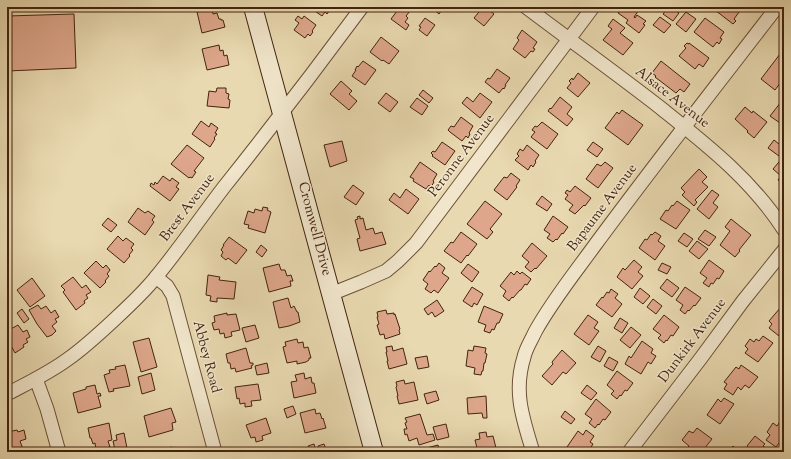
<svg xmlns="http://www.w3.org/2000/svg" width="791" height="459" viewBox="0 0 791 459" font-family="'Sorts Mill Goudy',serif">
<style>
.building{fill:#dea78b;stroke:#43230f}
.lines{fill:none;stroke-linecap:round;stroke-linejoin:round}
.street-casing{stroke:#6c5037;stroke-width:15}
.secondary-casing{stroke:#43230f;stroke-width:20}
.street{stroke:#f1e6cc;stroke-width:13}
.secondary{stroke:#f1e6cc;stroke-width:18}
.labels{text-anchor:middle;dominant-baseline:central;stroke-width:3;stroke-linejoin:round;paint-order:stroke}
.street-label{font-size:14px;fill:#43230f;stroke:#f1e6cc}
</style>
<rect width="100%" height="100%" fill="#e9d9b0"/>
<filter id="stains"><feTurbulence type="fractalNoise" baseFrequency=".005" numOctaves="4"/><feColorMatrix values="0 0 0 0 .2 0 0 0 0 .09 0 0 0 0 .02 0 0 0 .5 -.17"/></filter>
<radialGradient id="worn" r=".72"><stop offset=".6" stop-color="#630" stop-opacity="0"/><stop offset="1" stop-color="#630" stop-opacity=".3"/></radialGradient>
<g class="building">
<polygon points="309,7 329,7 328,9 330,10 327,14 325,12 322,16"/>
<polygon points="400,7 404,7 410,11 406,16 408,18 405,22 409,25 406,30 391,19"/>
<polygon points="416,7 426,7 423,12"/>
<polygon points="431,7 444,7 439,14"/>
<polygon points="483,7 485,7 494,14 484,26 474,18"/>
<polygon points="620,7 641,7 634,17 635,18 637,15 646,21 643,24 645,25 639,33 626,23 628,20 618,13 622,8"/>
<polygon points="669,7 670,7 679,13 673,21 663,14"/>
<polygon points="711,7 741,7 742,8 734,19 736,21 733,24"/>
<polygon points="212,8 213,14 217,13 219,19 221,19 221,20 223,20 225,27 202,33 197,12"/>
<polygon points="686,12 696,19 686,32 676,24"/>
<polygon points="74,14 76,68 7,71 7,16"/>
<polygon points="298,16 302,19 304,16 316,25 312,31 313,32 310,36 308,34 305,38 294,30 299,23 295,20"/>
<polygon points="660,17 671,25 664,33 653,25"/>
<polygon points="425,18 435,25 427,36 419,30 421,27 419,26"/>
<polygon points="705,18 724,32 720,38 722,39 719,44 717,42 713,47 694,32"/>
<polygon points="613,19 625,28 620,33 633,43 623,55 603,40 612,29 608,26"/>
<polygon points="522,30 537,42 533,48 535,49 533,52 531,51 525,58 513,49 519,40 517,38"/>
<polygon points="381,37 399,51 389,64 383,60 382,61 370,52"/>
<polygon points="687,43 689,44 689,43 709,58 703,67 699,64 695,69 679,56 686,48 684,46"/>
<polygon points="219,45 220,51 223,50 224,56 227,55 229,65 207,70 202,49"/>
<polygon points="780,54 784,57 784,78 775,90 761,79"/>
<polygon points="363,61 376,70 365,85 352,76 356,70 355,70 357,66 358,67"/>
<polygon points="661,61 690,84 684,92 680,89 676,93 655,77 656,76 652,73"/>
<polygon points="497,69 510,78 505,85 506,85 504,89 503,88 499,93 485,82 488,78 490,79"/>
<polygon points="578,73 590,83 578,97 567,88 571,83 569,81 572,78 573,80"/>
<polygon points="341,81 352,91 349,94 357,101 349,110 330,94"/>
<polygon points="217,88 226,88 226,93 229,94 228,99 230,100 229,108 207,106 209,91 216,92"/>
<polygon points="423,90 433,98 429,103 419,95"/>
<polygon points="386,93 398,102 390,112 378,103"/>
<polygon points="480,93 492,102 480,118 462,103 467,97 473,102"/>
<polygon points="560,97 572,107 567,114 573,119 567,126 548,111 550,108 551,109"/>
<polygon points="417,98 428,106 422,115 410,107"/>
<polygon points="781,102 784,104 784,118 780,123 770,116"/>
<polygon points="745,107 752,113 753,111 767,122 754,138 747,132 748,131 735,119"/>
<polygon points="622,110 643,125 628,145 605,128 617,112 619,114"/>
<polygon points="461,117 473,126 469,133 470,134 468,138 466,136 462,141 450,132 448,130 451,126 454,127"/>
<polygon points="201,121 209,127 211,123 218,128 215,133 217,134 214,138 215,139 210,147 192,134"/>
<polygon points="542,122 558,134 547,149 531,137 535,132 532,130 535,126 537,127"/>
<polygon points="774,140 784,148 779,156 768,148"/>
<polygon points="342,141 347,161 330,167 324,145"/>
<polygon points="442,142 455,151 445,165 432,156 433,155 431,153 433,151 435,152"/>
<polygon points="593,142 603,149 597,157 587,150"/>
<polygon points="187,145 204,158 194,171 196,172 192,178 190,177 189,178 171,164"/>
<polygon points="527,145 539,155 535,161 536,162 533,167 531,165 528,170 515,160 519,156 517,154 520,149 523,151"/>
<polygon points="784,156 784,184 778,180 781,176 773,169"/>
<polygon points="420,162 437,174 433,181 434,182 431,187 429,185 426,189 413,181 414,179 410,177"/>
<polygon points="605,162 613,168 598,188 586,179 597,164 601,166"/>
<polygon points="699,169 707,177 702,182 708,187 695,200 697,202 694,206 682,195 685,192 681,188"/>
<polygon points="511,173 520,180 516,186 517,187 507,200 494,190 504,177 507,178"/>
<polygon points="163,176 170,181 172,178 179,183 176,187 179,189 170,201 150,186 151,183 154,185 155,182 157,184"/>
<polygon points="353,185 364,193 356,205 344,197"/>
<polygon points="575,186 591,198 585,206 584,205 575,214 569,210 573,205 565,199 568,195 565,193 567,190 570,192"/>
<polygon points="406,189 419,199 408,214 389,200 394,193 400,198"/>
<polygon points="712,190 719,195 713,203 718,207 709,219 697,209"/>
<polygon points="542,196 552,204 547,211 536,204"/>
<polygon points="485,201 502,214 490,229 493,232 487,239 467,224"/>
<polygon points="677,201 690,210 676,229 660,219 666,210 668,211 672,205 673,206"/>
<polygon points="263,207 268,208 267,210 271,212 265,233 248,228 249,225 244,224 248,211 254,213 255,209 262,211"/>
<polygon points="138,208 145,213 148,211 155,216 152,220 154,222 145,235 128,222"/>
<polygon points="360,216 360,219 363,218 366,230 373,228 375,234 382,232 386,244 360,251 357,239 360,238 355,220 358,219 357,217"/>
<polygon points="553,216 568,227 563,234 562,233 557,240 556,239 553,242 547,238 550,234 544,230"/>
<polygon points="108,218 117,225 111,232 102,225"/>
<polygon points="731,219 751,235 739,250 740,251 735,257 720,245 730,231 725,227"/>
<polygon points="705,230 716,237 709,246 698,239"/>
<polygon points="461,232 477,244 468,256 467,255 461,263 444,251 451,242 453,243"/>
<polygon points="655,232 661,236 658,241 665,246 655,260 639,248 645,239 647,240 651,234 652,235"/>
<polygon points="684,233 693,239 687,247 678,241"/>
<polygon points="118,236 123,241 126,238 134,244 131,248 133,250 129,255 130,256 124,263 107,249"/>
<polygon points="229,237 247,250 236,264 228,258 226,260 221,256 223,252 221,250 224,245 223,245"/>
<polygon points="697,241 708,249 699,259 689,251"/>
<polygon points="532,243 547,256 536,269 535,268 531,272 525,267 529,262 522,256"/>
<polygon points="261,245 267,250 262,257 256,252"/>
<polygon points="634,260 642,267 638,272 643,276 632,289 617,277 623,268 625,270"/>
<polygon points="709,260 724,271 719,279 717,278 713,284 711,283 709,287 703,283 707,278 700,273"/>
<polygon points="96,261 103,268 106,265 110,270 107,274 109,276 105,281 106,282 100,288 84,273"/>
<polygon points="439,263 445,268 442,273 449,278 438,293 434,290 431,293 425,289 428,284 423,280 429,271 430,272 435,266 436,267"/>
<polygon points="662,263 671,267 667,274 658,270"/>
<polygon points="279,264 281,270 285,270 287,276 291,275 293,281 290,281 291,286 269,292 263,268"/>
<polygon points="468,264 479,272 472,282 461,273"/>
<polygon points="517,271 520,274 522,272 531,279 527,285 525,284 521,290 520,290 513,298 512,297 509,301 503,296 506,291 500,286 511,272 514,275"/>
<polygon points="208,275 220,277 219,280 236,282 234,299 217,298 217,302 210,301 211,296 206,295"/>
<polygon points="73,277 82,288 86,285 91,292 86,295 88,298 84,301 85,303 76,310 63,292 65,290 61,286"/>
<polygon points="32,278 45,296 30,307 17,290"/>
<polygon points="667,279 679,288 672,297 660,288"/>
<polygon points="472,287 483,294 477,305 474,303 472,307 463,301"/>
<polygon points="685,287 701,298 695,306 694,305 689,311 688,310 685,314 680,310 683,305 676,300"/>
<polygon points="640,288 650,296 643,304 634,297"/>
<polygon points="611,289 618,294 615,298 622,304 612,317 596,305 602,297 603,298 607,292 609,293"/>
<polygon points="288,298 291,308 294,306 297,312 298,312 300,322 289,326 279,328 273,302"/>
<polygon points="653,299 662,306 656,314 647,307"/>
<polygon points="437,300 444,311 435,317 432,312 428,315 424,309"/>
<polygon points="38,305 41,309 46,306 51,313 55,310 59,317 55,319 57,322 52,326 56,331 52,335 47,337 37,324 29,310"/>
<polygon points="484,306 503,314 499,323 497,323 494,330 492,329 490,333 484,331 486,325 478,322"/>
<polygon points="784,306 784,340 769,328 772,324 769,321 781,307 782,309"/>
<polygon points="22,309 29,319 24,323 17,313"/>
<polygon points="386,310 387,314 394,313 394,315 395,314 400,329 399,330 400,334 385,339 384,334 380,335 377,325 379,324 377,317 378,317 377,312"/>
<polygon points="227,313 227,315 236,314 240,330 231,332 232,336 225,338 224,333 220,334 219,329 214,330 212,323 215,322 214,316"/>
<polygon points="588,315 598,322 594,328 599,331 589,345 574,334"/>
<polygon points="664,315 679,327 673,336 671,335 667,341 666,340 664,343 658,338 661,335 653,329"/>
<polygon points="620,318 628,323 622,333 614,328"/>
<polygon points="18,325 23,332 27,330 30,337 26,339 28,342 23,345 24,347 15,353 7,338 7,331"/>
<polygon points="255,325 259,338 246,342 242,328"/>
<polygon points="631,327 641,335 630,348 620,340"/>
<polygon points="763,336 773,343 758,362 745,353 748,349 745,346 750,339 754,342 756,339 759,341"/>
<polygon points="149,338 157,367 141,372 133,342"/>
<polygon points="297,339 298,343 303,342 304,348 308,347 311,358 309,358 309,360 306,362 297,364 297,361 287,363 283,347 286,346 285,342"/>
<polygon points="642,341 653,349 651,353 656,356 651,364 648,362 641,374 625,364 629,356 631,358"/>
<polygon points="392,346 393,351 403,348 407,364 389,369 387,361 388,361 386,352 387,352 386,347"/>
<polygon points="474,346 486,348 485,353 487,354 485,363 484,363 483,371 482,371 481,375 474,374 475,368 466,366 468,350 473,351"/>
<polygon points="598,346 606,351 600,362 591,357"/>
<polygon points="246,348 250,363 253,363 253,365 251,366 252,368 236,372 235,368 231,369 230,363 228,363 226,354"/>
<polygon points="562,350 576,363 566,374 563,372 552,385 542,376 553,364 552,362"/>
<polygon points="427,356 429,367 418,369 415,358"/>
<polygon points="609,357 618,362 613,371 604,366"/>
<polygon points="267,363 269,373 257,375 255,366"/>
<polygon points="125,365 130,386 113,389 114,391 109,392 104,375 110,373 109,370 116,369 115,367"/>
<polygon points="741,365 758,377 749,388 745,385 741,390 738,387 733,395 724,389 727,384 724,382 736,367 739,369"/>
<polygon points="617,371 633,383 627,391 625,390 621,396 620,395 617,399 611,394 614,391 607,385"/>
<polygon points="151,373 155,390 142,394 138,377"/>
<polygon points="304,373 305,379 311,377 312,383 314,383 316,393 294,398 291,382 297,381 295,375"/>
<polygon points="404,380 405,384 414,382 418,400 399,404 397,396 398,396 396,387 397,386 396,382"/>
<polygon points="258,384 261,400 251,401 252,406 245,407 245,403 240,404 239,398 237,399 235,387"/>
<polygon points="95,385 97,394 100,393 101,396 98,396 101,407 78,413 73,393 86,389 86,387"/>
<polygon points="587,385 597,393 591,400 581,393"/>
<polygon points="436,391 439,400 427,404 424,394"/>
<polygon points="486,396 487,418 483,418 482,413 468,414 467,398"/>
<polygon points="724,398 734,404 720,424 707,415 718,399 721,402"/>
<polygon points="596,399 611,412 605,420 603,419 599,425 598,424 595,428 589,423 592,419 585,414"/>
<polygon points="293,406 296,414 287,418 284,409"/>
<polygon points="171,408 176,422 172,423 173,430 149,437 144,416"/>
<polygon points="315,409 316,414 320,413 322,419 323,418 326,428 305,433 300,413"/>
<polygon points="565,411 575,419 571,424 561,417"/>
<polygon points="420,414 427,435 433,434 435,440 419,445 417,438 409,441 407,434 405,435 404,429 407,429 405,423 407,422 405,418"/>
<polygon points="266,418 271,433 262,436 263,440 256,442 255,437 251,438 246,425"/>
<polygon points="781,420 783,422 784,421 784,442 781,444 779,443 776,447 766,440 770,435 767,432 773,423 777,426"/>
<polygon points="109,423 112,440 108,441 110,447 96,450 95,443 93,444 91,438 90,438 88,428"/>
<polygon points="446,424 449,437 437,440 433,427"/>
<polygon points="697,428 712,439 704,449 707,451 706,452 687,452 685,451 689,446 682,440 689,431 693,433"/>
<polygon points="17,430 18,432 24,430 26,439 20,441 24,452 7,452 7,435 9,434 8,432"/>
<polygon points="586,430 594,436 590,442 593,444 588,452 570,452 571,450 567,447 578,431 583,435"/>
<polygon points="486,432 487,437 493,436 497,452 478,452 475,440 480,439 479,433"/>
<polygon points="124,433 127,448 115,450 113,441 117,440 116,435"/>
<polygon points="755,436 765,444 763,446 771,452 746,452 749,448 747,446"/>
<polygon points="314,444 316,451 319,450 318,446 324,444 326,449 329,448 330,452 310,452 308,446"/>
<polygon points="438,445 440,452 415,452 415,451"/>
<polygon points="733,446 740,452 727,452"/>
<polygon points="172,447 173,452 176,451 177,452 166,452 165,449"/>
</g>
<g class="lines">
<g class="street-casing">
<g id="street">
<path d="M526 7C571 41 617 74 662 109 707 145 752 180 784 230"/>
<polyline points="156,277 167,286 173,296 215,452"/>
<polyline points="331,294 361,282 386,271 398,261 416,243 593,7"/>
<polyline points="36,379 47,409 59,452"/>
<path d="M7 394C28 383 49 373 68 359 85 347 101 332 116 318 130 305 144 292 156 277 180 248 201 217 224 187 271 128 317 68 362 7"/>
<path d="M533 452C523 419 513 392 524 357 526 348 531 341 535 332 552 301 574 274 595 245 654 165 716 86 777 7"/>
<polyline points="629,452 701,358 743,301 784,250"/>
</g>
</g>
<g class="secondary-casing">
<polyline id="secondary" points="253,7 374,452"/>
</g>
<use href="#street" class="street"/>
<use href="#secondary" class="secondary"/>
</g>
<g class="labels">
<g class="street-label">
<text transform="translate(672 98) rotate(38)">Alsace Avenue</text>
<text transform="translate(462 156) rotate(-53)">Peronne Avenue</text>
<text transform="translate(188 208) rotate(-53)">Brest Avenue</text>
<text transform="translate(603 208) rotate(-53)">Bapaume Avenue</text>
<text transform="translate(314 229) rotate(75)">Cromwell Drive</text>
<text transform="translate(693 341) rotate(-53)">Dunkirk Avenue</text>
<text transform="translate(206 357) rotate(75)">Abbey Road</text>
</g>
</g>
<rect width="791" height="459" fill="none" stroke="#e9d9b0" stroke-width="24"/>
<rect x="8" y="8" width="775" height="443" fill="none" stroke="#43230f" stroke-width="2"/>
<rect x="12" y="12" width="767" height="435" fill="none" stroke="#43230f"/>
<rect width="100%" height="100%" filter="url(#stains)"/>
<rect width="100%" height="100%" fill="url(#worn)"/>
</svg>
